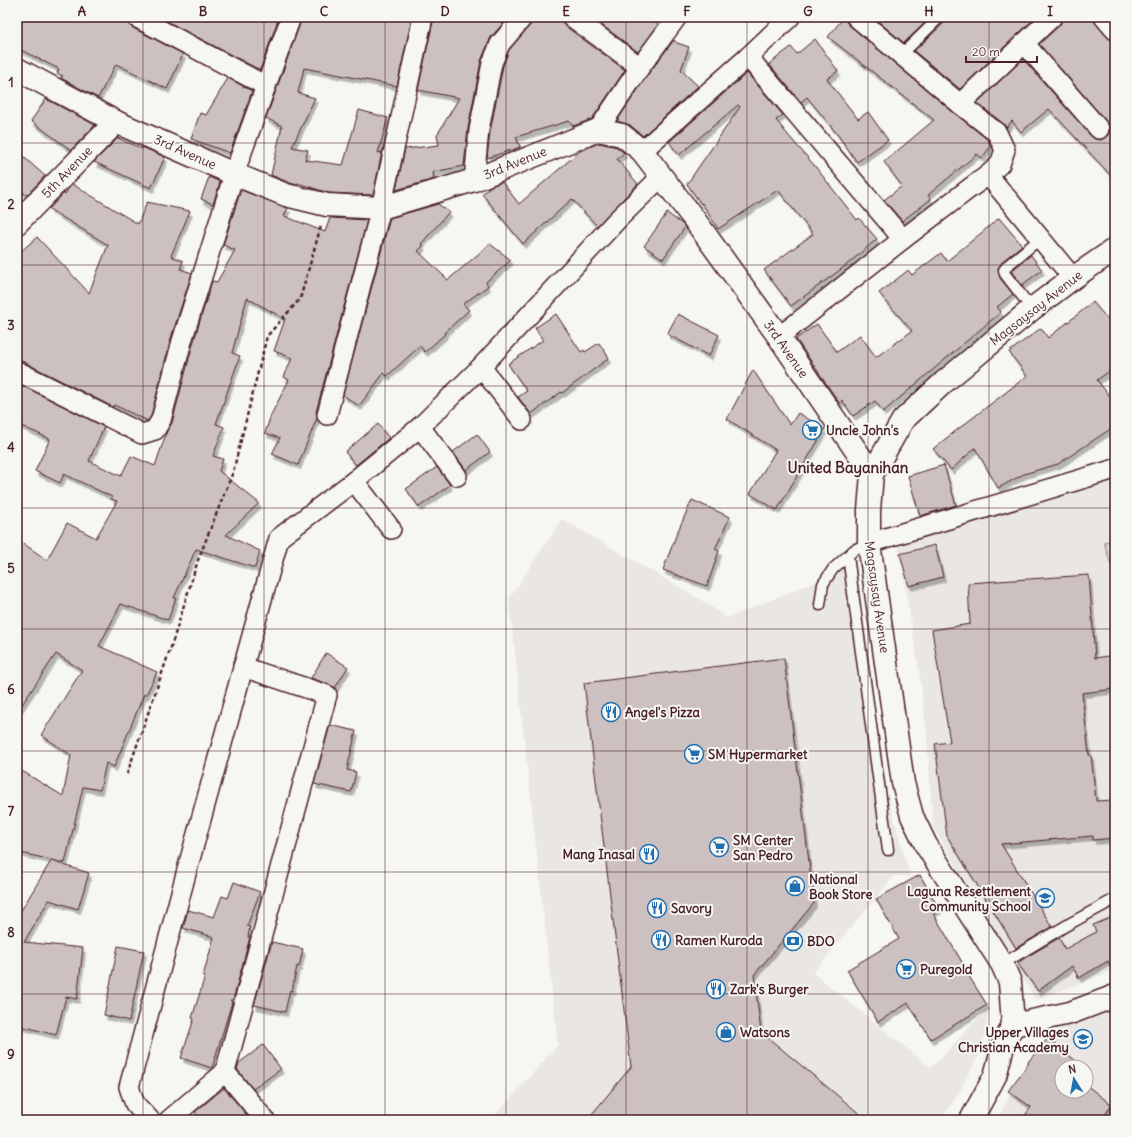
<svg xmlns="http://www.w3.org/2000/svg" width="1132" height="1137" viewBox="0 0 1132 1137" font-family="Delius,sans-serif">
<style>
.built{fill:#e9e6e3;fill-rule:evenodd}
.green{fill:#ddd6d5;stroke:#947a80}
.building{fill:#ccc1c0;stroke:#4a1f2b;filter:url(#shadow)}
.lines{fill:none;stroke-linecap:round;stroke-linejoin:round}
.lane-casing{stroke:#4a1f2b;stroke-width:13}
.street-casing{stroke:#4a1f2b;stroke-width:22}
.secondary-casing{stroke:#4a1f2b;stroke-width:25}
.path{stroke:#4a1f2b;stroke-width:2.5;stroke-dasharray:4 3;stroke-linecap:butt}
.lane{stroke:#f6f6f2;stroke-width:10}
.street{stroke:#f6f6f2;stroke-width:19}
.secondary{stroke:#f6f6f2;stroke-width:22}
.grid{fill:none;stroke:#4a1f2b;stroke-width:1;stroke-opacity:0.55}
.labels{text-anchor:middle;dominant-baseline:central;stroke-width:4;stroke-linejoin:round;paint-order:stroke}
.street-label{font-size:13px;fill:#4a1f2b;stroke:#f6f6f2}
.poi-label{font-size:13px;font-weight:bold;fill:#4a1f2b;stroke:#f6f6f2;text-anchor:start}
.quarter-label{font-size:15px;font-weight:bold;fill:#4a1f2b;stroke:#f6f6f2}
.neatline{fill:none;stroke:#4a1f2b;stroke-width:1.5}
.grid-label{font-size:13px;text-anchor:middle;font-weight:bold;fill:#4a1f2b}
</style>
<defs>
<filter id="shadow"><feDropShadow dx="2.5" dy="4.5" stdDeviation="0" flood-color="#0004"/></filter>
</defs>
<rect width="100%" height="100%" fill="#f6f6f2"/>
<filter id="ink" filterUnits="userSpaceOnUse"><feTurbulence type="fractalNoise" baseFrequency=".025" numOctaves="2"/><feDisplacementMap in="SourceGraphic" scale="8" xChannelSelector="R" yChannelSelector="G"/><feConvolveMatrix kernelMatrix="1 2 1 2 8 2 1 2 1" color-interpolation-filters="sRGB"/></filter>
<g filter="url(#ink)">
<g class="built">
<polygon points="1115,479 1115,970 1036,1000 933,827 927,737 920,676 898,543"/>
<polygon points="562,519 703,601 727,618 856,565 887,793 910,876 894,876 813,973 931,1068 989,1007 982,1049 956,1098 940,1120 491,1120 558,1045 509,599"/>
<path d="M1115 1000V1120H997L1028 1061 1074 1016ZM1062 1067H1086V1091H1062Z"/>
</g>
<polygon class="green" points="1115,540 1115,578 1104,542"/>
<g class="building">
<polygon points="17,17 125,17 127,22 131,27 183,54 167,89 116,64 98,98 61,78 63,76 57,73 59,69 17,48"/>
<polygon points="159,17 279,17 260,70"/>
<polygon points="302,17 412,17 397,86 304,68 298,93 315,98 292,147 308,150 305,160 343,165 359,110 388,118 378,153 382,152 373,195 329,193 297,183 297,185 290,183 271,175 282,126 266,118 301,21"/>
<polygon points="434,17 509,17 491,37 481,61 468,128 464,166 433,172 434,179 396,190 405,149 439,145 437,135 459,98 418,90"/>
<polygon points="534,17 561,17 562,22 565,26 625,70 592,119 573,126 569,121 516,137 520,147 487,158 490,132 503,66 509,50 531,24"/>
<polygon points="591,17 650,17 658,25 638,52"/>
<polygon points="844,17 845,17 846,21 849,25 953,112 988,140 991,146 982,158 977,154 928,195 931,199 902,221 884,200 902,186 884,162 934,120 828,37"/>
<polygon points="873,17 931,17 904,43"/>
<polygon points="946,17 1036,17 960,89 914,51 945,22"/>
<polygon points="1063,17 1093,17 1096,24 1107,37 1111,40 1115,41 1115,180 1049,109 1021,132 1012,121 1006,128 1004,124 977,103 1023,59 1091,136 1095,139 1101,140 1106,137 1109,133 1110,127 1107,122 1039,44 1060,25 1062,20"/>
<polygon points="815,39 838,71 827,79 858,119 868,112 888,140 857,162 837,134 807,97 801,102 769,64 791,47 797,54"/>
<polygon points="674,40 677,43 689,47 681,70 698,86 643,136 630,125 617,121 649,73"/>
<polygon points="747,73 783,115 776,120 788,135 814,165 857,220 859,218 877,239 844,267 791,306 764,270 813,234 778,190 718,229 702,203 701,204 687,184 740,107 738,105 679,155 669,142"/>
<polygon points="228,78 252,91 230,153 191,139 200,113 206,115"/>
<polygon points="46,99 95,125 71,150 31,121"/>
<polygon points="118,138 142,149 142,147 165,157 151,188 94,162"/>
<polygon points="599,143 617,147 624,153 617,159 638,184 597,226 572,199 523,244 482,194 491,186 502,182 519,204 580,151"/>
<polygon points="17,151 45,176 27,195 17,189"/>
<polygon points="209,177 220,182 213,204 201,199"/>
<polygon points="72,184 138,224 147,202 190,211 171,256 183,261 180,269 192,273 171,338 151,416 148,421 114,405 113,407 22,361 17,360 17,255 37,237 89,293 108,245 49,209 64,193 65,194"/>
<polygon points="241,190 288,208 284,216 325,232 330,218 367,220 316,412 317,418 298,465 272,454 280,438 265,433 271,415 289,380 284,377 292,358 274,351 285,319 247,298 232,353 240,356 216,424 224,427 213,456 223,459 219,471 259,503 226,535 260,551 255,568 196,549 174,598 176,598 168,620 121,604 99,646 157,672 146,695 144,694 114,767 106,763 100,790 83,787 65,863 17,852 17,768 63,796 71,755 41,735 82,670 56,654 17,712 17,539 47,560 67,523 96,538 117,501 111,499 112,497 64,474 60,483 35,471 50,439 17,424 17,383 104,427 89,461 121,476 131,456 155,466 167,431 172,423 193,344 212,281 217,282 235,250 223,245"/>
<polygon points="438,204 449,212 421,244 423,246 418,251 448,280 490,244 511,260 486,282 488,286 463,304 469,310 444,333 445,334 425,352 420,346 387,376 384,373 359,406 343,395 390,218"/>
<polygon points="667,213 681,223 685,227 663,259 644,246"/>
<polygon points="999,218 1022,245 1004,260 998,268 1000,278 1013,294 997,307 1001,312 883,412 875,401 853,416 842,400 840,404 796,339 817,324 837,352 860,335 876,357 912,331 879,293 906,272 908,270 912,275 941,253 947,261 980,234"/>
<polygon points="1031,255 1042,270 1022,285 1011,271"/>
<polygon points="1093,302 1115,328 1115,367 1097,380 1115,403 1115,426 1058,464 1024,474 998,488 975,448 951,470 933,449 944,440 1027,376 1009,352 1041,328 1048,338"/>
<polygon points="556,314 581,352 584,350 585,352 599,343 609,358 562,393 561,392 531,414 518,397 527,391 508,364 543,340 535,328"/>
<polygon points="678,314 719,335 709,356 667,334"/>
<polygon points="753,370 790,425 798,413 825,429 777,510 750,494 776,450 727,419"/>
<polygon points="378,424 389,438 356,465 345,452"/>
<polygon points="477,434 490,452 466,470 453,452"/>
<polygon points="944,465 956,505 920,516 908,476"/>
<polygon points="437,467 450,485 419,507 406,489"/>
<polygon points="692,500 730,517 715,549 719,551 707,586 663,570 677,533"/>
<polygon points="935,545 943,577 909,586 900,554"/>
<polygon points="1089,575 1095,658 1115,655 1115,689 1082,693 1089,755 1091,755 1096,801 1115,800 1115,838 1093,840 1093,836 1001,844 1052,927 1016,948 947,836 935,744 950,742 932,630 970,624 968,583"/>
<polygon points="326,653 348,667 335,688 330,685 311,678"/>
<polygon points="784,658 814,903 754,975 761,1032 867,1120 587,1120 631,1067 584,683"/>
<polygon points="330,725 356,731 347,770 356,772 351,792 314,784"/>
<polygon points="51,861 89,873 78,909 49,900 24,942 83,948 77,999 66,997 56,1035 17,1025 17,917"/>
<polygon points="920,875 939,909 933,913 966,969 965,970 987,1005 931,1039 908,1003 878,1022 847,970 899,939 876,899"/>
<polygon points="234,882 260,892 247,926 250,927 248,937 250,937 233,1000 230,1000 232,1002 212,1068 181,1058 194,1019 192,1018 205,976 203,976 214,937 183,928 188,910 214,917 222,896 228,898"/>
<polygon points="1115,916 1115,976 1114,977 1108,961 1079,978 1072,966 1038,991 1018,964 1023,959 1059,938 1065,949 1096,932 1093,925"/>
<polygon points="272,942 303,949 299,967 297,966 292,991 290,990 285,1012 254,1005"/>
<polygon points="118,946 144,951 129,1021 104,1015"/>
<polygon points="1048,1038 1076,1061 1070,1067 1062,1067 1062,1091 1086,1091 1086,1085 1112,1105 1101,1120 1022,1120 1031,1107 1008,1091 1029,1063 1028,1062"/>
<polygon points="263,1045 281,1069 253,1089 237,1069 239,1063"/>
<polygon points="224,1088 251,1120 201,1120 195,1112"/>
</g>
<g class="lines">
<g class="lane-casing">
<g id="lane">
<polyline points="901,55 940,17"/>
<polyline points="1032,309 1005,274 1004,270 1008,265 1041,238"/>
<polyline points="848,556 888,850"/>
<polyline points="820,605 823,584 833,569 854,550 869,543"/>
<polyline points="1002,964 1069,924 1115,899"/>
</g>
</g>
<g class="street-casing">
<g id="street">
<polyline points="136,17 266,86"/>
<polyline points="572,17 640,67"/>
<polyline points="856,17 960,104 997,133 1005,150 1000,164 988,175"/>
<polyline points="1104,17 1115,30"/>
<polyline points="1024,43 1099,129"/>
<polyline points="748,57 903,239"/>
<polyline points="960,104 1052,17"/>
<polyline points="598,130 640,67 677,17"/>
<polyline points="642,151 748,57 790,17"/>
<polyline points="474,180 479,130 492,63 500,44 523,17"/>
<polyline points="779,337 903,239 970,188 988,175 1073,278"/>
<polyline points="481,367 522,420"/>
<polyline points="17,371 142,434 155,430 161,420 182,341 234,174 291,17"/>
<polyline points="327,415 381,208 423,17"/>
<polyline points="420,427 457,476"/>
<polyline points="354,481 391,529"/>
<polyline points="869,543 1115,469"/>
<polyline points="243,667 327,695 225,1072 265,1120"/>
<polyline points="150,1120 135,1104 129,1087 187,870 279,538 354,481 420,427 481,367 617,220 661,177"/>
<polyline points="169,1120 225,1072"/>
</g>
</g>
<g class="secondary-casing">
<g id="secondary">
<polyline points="17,69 116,122 234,174 286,195 327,205 381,208 474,180 598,130 622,135 642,151 694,219 779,337 872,474"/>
<polyline points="17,223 116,122"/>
<polyline points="1013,1025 1070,1013 1115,996"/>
<polyline points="971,1120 995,1076 1004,1043 1013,1025 1010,982 1002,964 926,845 912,816 903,783 869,543 869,510 872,474 903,420 944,382 1032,309 1073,278 1115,249"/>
</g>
</g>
<polyline class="path" points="127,774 171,647 198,560 233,472 267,336 300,299 321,226"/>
<use href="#lane" class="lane"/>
<use href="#street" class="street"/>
<use href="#secondary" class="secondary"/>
</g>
</g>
<path class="grid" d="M143 17V1120M264 17V1120M385 17V1120M506 17V1120M626 17V1120M747 17V1120M868 17V1120M989 17V1120M17 143H1115M17 265H1115M17 386H1115M17 508H1115M17 629H1115M17 751H1115M17 872H1115M17 994H1115"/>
<defs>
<g id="supermarket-ring" transform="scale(1)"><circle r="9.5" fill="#f6f6f2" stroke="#1f6fb2" stroke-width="1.5"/><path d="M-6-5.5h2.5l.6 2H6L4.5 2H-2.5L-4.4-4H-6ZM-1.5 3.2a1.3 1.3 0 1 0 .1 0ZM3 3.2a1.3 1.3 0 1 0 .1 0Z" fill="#1f6fb2"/></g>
<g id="restaurant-ring" transform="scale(1)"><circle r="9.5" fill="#f6f6f2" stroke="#1f6fb2" stroke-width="1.5"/><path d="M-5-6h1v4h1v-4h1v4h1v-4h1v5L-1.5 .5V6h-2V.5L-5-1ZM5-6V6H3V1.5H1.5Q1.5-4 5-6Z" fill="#1f6fb2"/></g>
<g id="shop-ring" transform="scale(1)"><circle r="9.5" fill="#f6f6f2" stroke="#1f6fb2" stroke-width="1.5"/><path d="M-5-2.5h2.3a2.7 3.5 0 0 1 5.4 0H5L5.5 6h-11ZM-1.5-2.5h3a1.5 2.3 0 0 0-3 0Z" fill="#1f6fb2"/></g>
<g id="school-ring" transform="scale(1)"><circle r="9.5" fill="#f6f6f2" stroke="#1f6fb2" stroke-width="1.5"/><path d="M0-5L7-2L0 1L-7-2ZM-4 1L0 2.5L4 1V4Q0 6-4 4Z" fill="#1f6fb2"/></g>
<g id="bank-ring" transform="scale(1)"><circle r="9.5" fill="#f6f6f2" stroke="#1f6fb2" stroke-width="1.5"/><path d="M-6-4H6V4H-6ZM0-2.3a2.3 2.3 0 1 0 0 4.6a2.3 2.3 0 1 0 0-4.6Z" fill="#1f6fb2"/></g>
</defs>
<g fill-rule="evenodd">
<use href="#supermarket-ring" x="812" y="430"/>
<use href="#restaurant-ring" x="611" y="712"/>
<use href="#supermarket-ring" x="694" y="754"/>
<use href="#supermarket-ring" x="719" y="847"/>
<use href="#restaurant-ring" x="649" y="854"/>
<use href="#shop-ring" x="795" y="886"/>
<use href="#school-ring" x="1045" y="898"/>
<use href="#restaurant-ring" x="657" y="908"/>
<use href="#restaurant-ring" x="661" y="940"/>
<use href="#bank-ring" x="793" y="941"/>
<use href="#supermarket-ring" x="906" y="969"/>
<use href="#restaurant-ring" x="716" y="989"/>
<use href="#shop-ring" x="726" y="1032"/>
<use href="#school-ring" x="1083" y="1039"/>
</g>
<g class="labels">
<g class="street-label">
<text transform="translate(185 152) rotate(24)">3rd Avenue</text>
<text transform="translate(515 163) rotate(-22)">3rd Avenue</text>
<text transform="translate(67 172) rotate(-46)">5th Avenue</text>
<text transform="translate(1036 308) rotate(-38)">Magsaysay Avenue</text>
<text transform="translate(786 349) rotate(55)">3rd Avenue</text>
<text transform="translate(877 597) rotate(82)">Magsaysay Avenue</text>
</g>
<g class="poi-label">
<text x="826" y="430">Uncle John's</text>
<text x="625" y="712">Angel's Pizza</text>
<text x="708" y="754">SM Hypermarket</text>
<text x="733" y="840">SM Center<tspan x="733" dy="15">San Pedro</tspan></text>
<text x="635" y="854" text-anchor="end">Mang Inasal</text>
<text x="809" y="879">National<tspan x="809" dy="15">Book Store</tspan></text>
<text x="1031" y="891" text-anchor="end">Laguna Resettlement<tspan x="1031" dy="15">Community School</tspan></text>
<text x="671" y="908">Savory</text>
<text x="675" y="940">Ramen Kuroda</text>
<text x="807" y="941">BDO</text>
<text x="920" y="969">Puregold</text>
<text x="730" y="989">Zark's Burger</text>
<text x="740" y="1032">Watsons</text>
<text x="1069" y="1032" text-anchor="end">Upper Villages<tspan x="1069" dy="15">Christian Academy</tspan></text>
</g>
<g class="quarter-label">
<text x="848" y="467">United Bayanihan</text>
</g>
</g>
<rect width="1132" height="1137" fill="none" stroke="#f6f6f2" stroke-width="44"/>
<g transform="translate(1074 1079) rotate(349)"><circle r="19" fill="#f6f6f2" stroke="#b1a0a2"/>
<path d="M0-3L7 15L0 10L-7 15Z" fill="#1f6fb2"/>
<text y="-6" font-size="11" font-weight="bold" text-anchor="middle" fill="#4a1f2b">N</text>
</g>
<path d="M966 56v6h71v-6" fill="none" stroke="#4a1f2b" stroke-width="2"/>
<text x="972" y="56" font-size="12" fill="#4a1f2b" stroke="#f6f6f2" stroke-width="3" paint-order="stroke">20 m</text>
<rect x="22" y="22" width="1088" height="1093" class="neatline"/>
<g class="grid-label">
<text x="82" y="16">A</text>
<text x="203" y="16">B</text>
<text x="324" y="16">C</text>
<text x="445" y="16">D</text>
<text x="566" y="16">E</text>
<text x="687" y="16">F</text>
<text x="808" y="16">G</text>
<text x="929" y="16">H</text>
<text x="1050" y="16">I</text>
<text x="11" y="87">1</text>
<text x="11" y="209">2</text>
<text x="11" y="330">3</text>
<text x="11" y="452">4</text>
<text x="11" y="573">5</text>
<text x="11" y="694">6</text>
<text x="11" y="816">7</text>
<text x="11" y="937">8</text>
<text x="11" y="1059">9</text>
</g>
</svg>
